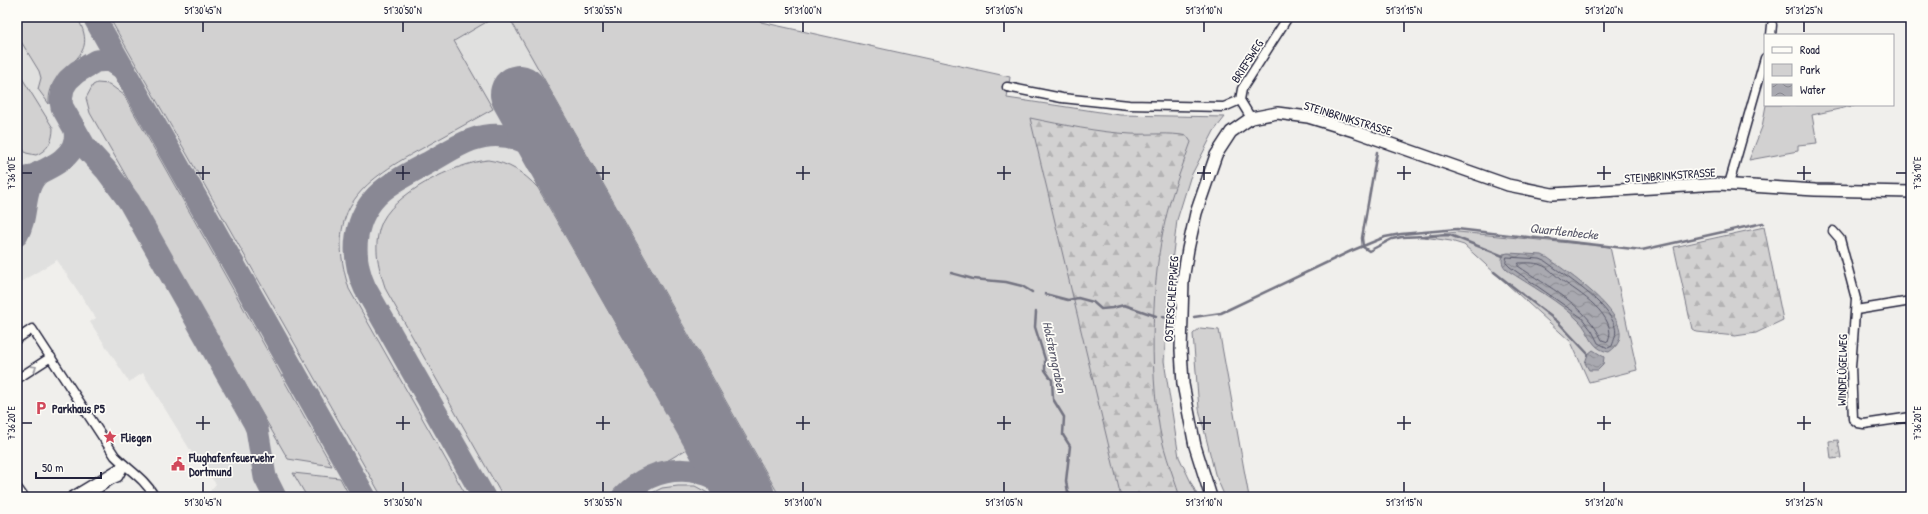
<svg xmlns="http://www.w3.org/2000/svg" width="1928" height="514" viewBox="0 0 1928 514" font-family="'Patrick Hand',sans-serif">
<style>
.built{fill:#e0e0df}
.green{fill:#d2d1d1;stroke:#7a7a86}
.forest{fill:url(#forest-firs);stroke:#7a7a86}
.park{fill:url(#park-dots);stroke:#7a7a86}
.water{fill:url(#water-waves);stroke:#737381}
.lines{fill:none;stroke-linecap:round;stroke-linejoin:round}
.shore{stroke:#58586a;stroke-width:1}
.stream{stroke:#737381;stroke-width:2.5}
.taxiway{stroke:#898894;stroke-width:23}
.runway{stroke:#898894;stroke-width:58}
.street-casing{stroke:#22223b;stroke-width:11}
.secondary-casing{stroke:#22223b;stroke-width:14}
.street{stroke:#fdfcf7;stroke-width:8}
.secondary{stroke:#fdfcf7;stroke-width:11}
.oneway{stroke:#9a9aa2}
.ticks{fill:none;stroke:#22223b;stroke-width:1.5}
.labels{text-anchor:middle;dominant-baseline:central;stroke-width:3.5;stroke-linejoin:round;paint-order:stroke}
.street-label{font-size:12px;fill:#22223b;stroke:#fdfcf7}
.poi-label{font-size:12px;font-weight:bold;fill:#22223b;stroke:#fdfcf7;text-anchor:start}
.water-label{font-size:13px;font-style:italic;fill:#58586a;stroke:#fdfcf7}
.neatline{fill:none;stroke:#22223b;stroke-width:1.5}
.ticks-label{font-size:10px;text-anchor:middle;fill:#22223b}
</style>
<defs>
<pattern id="forest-firs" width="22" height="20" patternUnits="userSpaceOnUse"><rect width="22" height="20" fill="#d2d1d1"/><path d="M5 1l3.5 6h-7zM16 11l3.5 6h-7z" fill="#b4b3b4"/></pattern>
<pattern id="park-dots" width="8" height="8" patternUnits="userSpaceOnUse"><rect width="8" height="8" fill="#d2d1d1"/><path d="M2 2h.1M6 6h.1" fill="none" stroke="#b4b3b4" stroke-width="1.8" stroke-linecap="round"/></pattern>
<pattern id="water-waves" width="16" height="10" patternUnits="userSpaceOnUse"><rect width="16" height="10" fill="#a9a9b0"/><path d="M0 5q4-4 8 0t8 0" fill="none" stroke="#898990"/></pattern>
</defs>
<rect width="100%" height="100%" fill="#f0efec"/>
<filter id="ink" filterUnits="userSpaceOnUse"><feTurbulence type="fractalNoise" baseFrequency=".025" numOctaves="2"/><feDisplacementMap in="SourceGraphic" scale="8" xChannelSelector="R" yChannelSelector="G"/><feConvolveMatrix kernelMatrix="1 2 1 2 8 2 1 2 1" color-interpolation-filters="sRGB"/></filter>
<g filter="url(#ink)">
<polygon class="built" points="17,17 749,17 750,20 994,114 1175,203 1164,388 1187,497 214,497 210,491 216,484 192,453 143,373 129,382 90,322 96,318 57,260 17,284"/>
<g class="green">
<path d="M17 17H77C105 66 47 60 49 104L38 89 41 78 39 71 17 35Z"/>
<path d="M109 17H495L454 41 493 109C469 122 445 136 421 149 357 184 325 212 349 289L467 497H382Z"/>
<polygon points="509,17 758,17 761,22 1010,77 1007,98 1120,115 1225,117 1214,131 1190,178 1177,220 1169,286 1164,361 1179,457 1198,497 780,497"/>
<path d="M17 70 53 128C53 141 48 150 36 155L26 153 17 141Z"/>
<polygon points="97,83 109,84 124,95 332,466 288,459 90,113 86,98 93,85"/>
<polygon points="1766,105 1857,105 1812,115 1817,143 1798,145 1798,151 1749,160 1762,127"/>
<path d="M488 160C509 163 523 172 538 188L687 449 626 485 614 497H503L386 290C379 269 373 249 380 227 390 194 456 163 488 160Z"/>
<polygon points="1458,232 1610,247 1637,370 1589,382 1571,342 1464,245 1451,241 1417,236"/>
<polygon points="1200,328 1219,330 1249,497 1225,497 1215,474 1199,409 1193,334"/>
<polygon points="293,473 340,478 350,497 307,497"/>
<polygon points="678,486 695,486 715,497 644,497 662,488"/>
</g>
<g class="forest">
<path d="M1030 118C1064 125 1097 132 1131 134 1150 135 1169 132 1187 136L1191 142C1184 162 1176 182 1170 202 1152 263 1149 355 1158 418 1161 445 1172 472 1180 497H1121Z"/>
<polygon points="1764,227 1783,320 1756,333 1735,336 1697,332 1692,329 1674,247"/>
</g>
<polygon class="park" points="1838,440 1841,458 1831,459 1829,441"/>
<g class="water">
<path d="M1508 253 1542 255 1548 258C1566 272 1650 325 1609 352 1590 349 1591 333 1579 321 1562 303 1528 284 1507 270 1502 265 1501 262 1503 254Z"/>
<polygon points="1593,350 1604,357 1603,365 1598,370 1589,370 1585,363 1588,354"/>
</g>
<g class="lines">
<g class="shore">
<path d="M1507 257 1540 259 1545 261C1565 276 1609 303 1615 327 1617 334 1614 340 1612 346L1608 348 1598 343 1592 331 1581 317 1510 267 1506 263Z"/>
<path d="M1519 263C1526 263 1534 262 1541 265 1548 267 1555 275 1561 280 1578 292 1619 316 1608 342L1602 340C1586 305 1548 287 1518 266Z"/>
</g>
<g class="stream">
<polyline points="1377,152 1362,238 1363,247 1369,251 1392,239 1402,237 1450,235 1503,256"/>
<polyline points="1494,272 1558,322 1588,354"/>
<polyline points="951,273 973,279 1006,282 1022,286 1032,292"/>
<polyline points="1045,294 1068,300 1078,298 1093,302 1101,309 1112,308 1124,305 1156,316"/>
<polyline points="1036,312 1035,327 1045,359 1045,370 1052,380 1053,399 1064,417 1063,435 1070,446 1066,481 1068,492 1072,497"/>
<polyline points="1163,317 1168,318"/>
<polyline points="1194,317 1221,313 1351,251 1385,237 1401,234 1457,229 1642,250 1763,223"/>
</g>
<g class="taxiway">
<polyline points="94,17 365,497"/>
<polyline points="122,68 110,60 96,61 77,72 68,80 63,88 61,101 62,107 85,147 106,170 129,201 254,422 257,429 265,477 275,497"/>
<path d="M17 183C39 172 81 160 75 130"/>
<path d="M17 235C29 215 21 188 40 172"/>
<path d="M484 497 365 288C350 255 353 216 382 191 395 180 411 172 426 164 441 156 455 146 471 140 509 126 544 146 565 177"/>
<path d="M623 497C658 460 707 463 743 497"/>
</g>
<polyline class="runway" points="519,94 746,497"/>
<g class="street-casing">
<g id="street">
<polyline points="1771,35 1772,25"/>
<polyline points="1007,87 1062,98 1129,105 1224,107 1240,100"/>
<polyline points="1251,118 1240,100 1242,89 1288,17"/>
<polyline points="1729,184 1765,58"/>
<polyline points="1833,231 1840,239 1856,299 1851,367 1853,419 1858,423 1864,424 1911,417"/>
<polyline points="1856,310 1911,301"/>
<path d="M17 339 32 329 115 456C130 471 144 478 155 497"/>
<polyline points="17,379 51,357"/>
<polyline points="71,497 124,465"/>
<polyline points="86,497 111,480 118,477 124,466"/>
</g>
</g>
<g class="secondary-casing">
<g id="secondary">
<polyline points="17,490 22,497"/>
<polyline points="1211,497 1195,446 1183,384 1181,350 1183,280 1188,249 1196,213 1216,155 1231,132 1251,118 1277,113 1308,117 1354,131 1508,185 1552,194 1719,184 1815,190 1911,192"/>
</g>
</g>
<use href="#street" class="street"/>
<use href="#secondary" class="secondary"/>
</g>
<defs><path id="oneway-chevron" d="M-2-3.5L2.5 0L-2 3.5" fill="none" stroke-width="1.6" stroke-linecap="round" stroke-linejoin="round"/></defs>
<use class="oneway" href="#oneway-chevron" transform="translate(34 368) rotate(-32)"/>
</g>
<path class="ticks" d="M203 22V32M403 22V32M603 22V32M803 22V32M1004 22V32M1204 22V32M1404 22V32M1604 22V32M1804 22V32M203 166V180M403 166V180M603 166V180M803 166V180M1004 166V180M1204 166V180M1404 166V180M1604 166V180M1804 166V180M22 173H32M196 173H210M396 173H410M596 173H610M796 173H810M997 173H1011M1197 173H1211M1397 173H1411M1597 173H1611M1797 173H1811M1896 173H1906M203 416V430M403 416V430M603 416V430M803 416V430M1004 416V430M1204 416V430M1404 416V430M1604 416V430M1804 416V430M22 423H32M196 423H210M396 423H410M596 423H610M796 423H810M997 423H1011M1197 423H1211M1397 423H1411M1597 423H1611M1797 423H1811M1896 423H1906M203 482V492M403 482V492M603 482V492M803 482V492M1004 482V492M1204 482V492M1404 482V492M1604 482V492M1804 482V492"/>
<defs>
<g id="parking-bare" transform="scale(1.08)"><path d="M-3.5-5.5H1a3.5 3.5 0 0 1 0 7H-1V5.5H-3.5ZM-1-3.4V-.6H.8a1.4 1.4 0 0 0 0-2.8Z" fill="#d1495b" stroke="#fdfcf7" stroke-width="2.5" paint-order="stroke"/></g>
<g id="sight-bare" transform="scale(1.08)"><path d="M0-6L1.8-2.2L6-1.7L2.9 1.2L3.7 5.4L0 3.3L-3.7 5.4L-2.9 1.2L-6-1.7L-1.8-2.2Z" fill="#d1495b" stroke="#fdfcf7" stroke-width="2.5" paint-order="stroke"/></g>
<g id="civic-bare" transform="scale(1.08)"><path d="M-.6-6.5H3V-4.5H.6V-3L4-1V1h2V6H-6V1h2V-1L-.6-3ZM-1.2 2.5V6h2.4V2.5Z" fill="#d1495b" stroke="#fdfcf7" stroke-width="2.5" paint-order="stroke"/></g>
</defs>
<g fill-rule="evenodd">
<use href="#parking-bare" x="41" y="408"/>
<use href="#sight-bare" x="110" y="437"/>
<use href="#civic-bare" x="178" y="464"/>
</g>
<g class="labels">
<g class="street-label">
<text transform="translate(1247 61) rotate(-57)">BRIEFSWEG</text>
<text transform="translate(1348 118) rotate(17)">STEINBRINKSTRASSE</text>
<text transform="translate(1670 175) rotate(-4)">STEINBRINKSTRASSE</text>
<text transform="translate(1171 299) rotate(-86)">OSTERSCHLEPPWEG</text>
<text transform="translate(1842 370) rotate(-89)">WINDFLÜGELWEG</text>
</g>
<g class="poi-label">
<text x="52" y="408">Parkhaus P5</text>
<text x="121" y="437">Fliegen</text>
<text x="189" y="457">Flughafenfeuerwehr<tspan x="189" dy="14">Dortmund</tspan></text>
</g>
<g class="water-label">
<text transform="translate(1564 231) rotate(6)">Quartlenbecke</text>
<text transform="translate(1055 357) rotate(78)">Holsterngraben</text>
</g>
</g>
<rect width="1928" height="514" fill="none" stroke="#fdfcf7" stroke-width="44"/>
<rect x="1764" y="34" width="130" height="72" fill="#fdfcf7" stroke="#a5a5ac"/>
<rect x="1772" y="47" width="20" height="6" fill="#fdfcf7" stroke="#a5a5ac"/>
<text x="1800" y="54" font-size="12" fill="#22223b">Road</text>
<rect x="1772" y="64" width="20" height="12" fill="#d2d1d1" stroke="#a5a5ac"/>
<text x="1800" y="74" font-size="12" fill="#22223b">Park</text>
<rect x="1772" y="84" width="20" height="12" fill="url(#water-waves)" stroke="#a5a5ac"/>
<text x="1800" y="94" font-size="12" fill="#22223b">Water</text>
<path d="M36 472v6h65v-6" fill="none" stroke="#22223b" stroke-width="2"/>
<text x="42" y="472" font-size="12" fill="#22223b" stroke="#fdfcf7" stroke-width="3" paint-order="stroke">50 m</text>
<rect x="22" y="22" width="1884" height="470" class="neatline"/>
<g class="ticks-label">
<text x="203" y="14">51°30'45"N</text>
<text x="403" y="14">51°30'50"N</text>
<text x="603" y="14">51°30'55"N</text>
<text x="803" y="14">51°31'00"N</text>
<text x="1004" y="14">51°31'05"N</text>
<text x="1204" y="14">51°31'10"N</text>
<text x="1404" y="14">51°31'15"N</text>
<text x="1604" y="14">51°31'20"N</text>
<text x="1804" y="14">51°31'25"N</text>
<text transform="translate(1917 173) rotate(-90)" y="4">7°36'10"E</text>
<text transform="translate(11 173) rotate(-90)" y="4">7°36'10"E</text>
<text transform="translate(1917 423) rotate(-90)" y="4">7°36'20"E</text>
<text transform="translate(11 423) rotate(-90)" y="4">7°36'20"E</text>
<text x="203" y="506">51°30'45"N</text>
<text x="403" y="506">51°30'50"N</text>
<text x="603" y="506">51°30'55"N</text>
<text x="803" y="506">51°31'00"N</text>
<text x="1004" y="506">51°31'05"N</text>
<text x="1204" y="506">51°31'10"N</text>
<text x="1404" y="506">51°31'15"N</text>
<text x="1604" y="506">51°31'20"N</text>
<text x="1804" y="506">51°31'25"N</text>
</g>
</svg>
